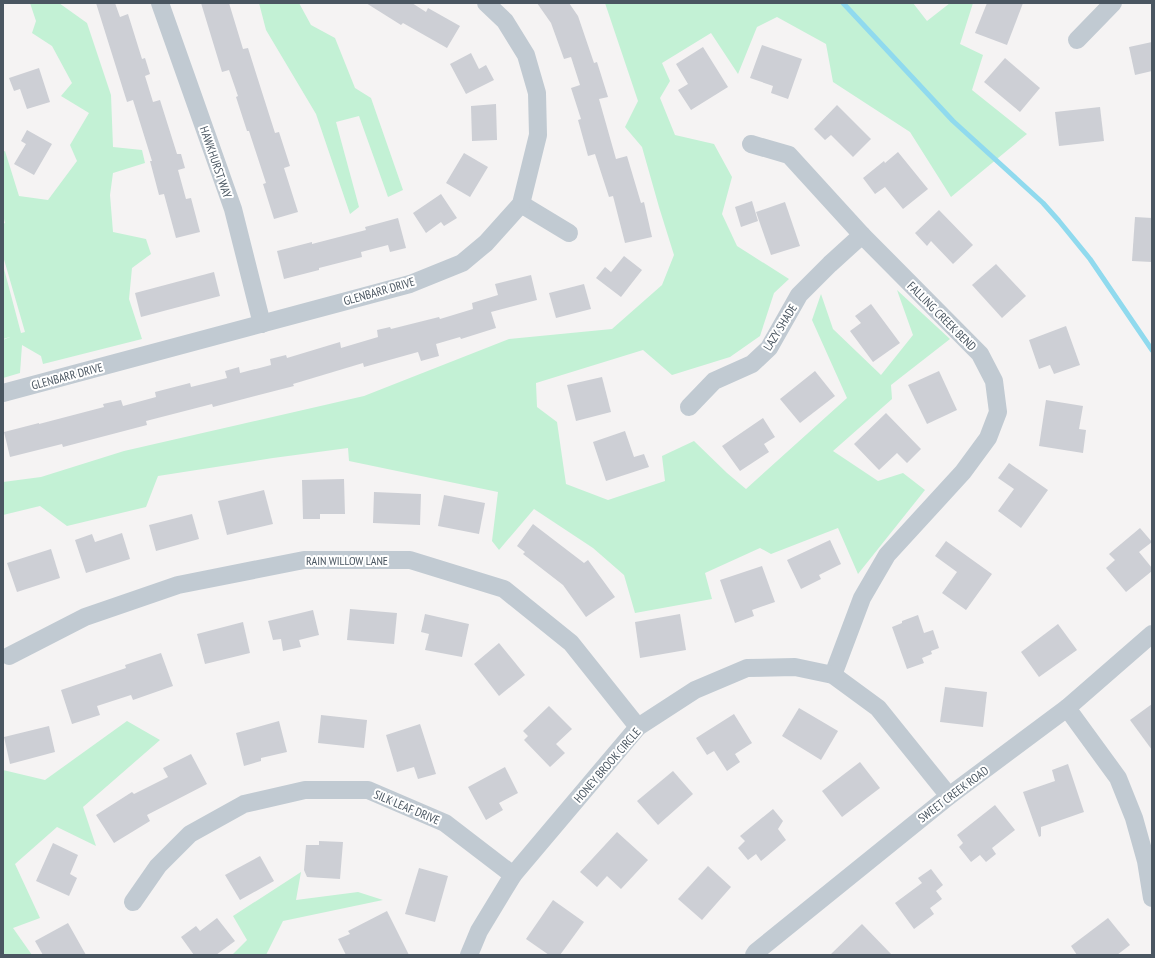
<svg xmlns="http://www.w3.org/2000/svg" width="1155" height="958" viewBox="0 0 1155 958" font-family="'PT Sans Narrow',sans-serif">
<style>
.green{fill:#c3f1d5}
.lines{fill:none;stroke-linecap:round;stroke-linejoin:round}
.stream{stroke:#90daee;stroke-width:5}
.building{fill:#cdcfd5}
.minor{stroke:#c1cad2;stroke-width:18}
.labels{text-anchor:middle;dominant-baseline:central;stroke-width:4;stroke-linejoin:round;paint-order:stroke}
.street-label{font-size:12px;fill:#4a5661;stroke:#fff}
</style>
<rect width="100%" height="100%" fill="#f5f3f3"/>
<g class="green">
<polygon points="30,3 59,3 87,23 111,95 113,147 142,150 145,163 113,173 110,195 113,232 146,239 151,254 132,268 129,299 142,339 43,364 41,356 22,345 20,373 3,378 3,340 10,337 3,339 3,265 21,333 25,332 3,256 3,224 5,223 3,215 3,152 5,151 19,196 48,200 77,161 70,145 89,113 61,96 72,83 52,46 32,33 36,21"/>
<polygon points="259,3 299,3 311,25 335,38 355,88 371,98 403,190 388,197 359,116 336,122 359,207 350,214 316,114 266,30"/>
<polygon points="605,3 913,3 927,21 950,3 973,3 960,44 983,55 972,90 1027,134 951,197 910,132 833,82 826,44 777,17 757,27 738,74 711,33 662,63 670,81 660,98 675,135 714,144 732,177 722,214 737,246 789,279 774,293 760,336 730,357 672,375 643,350 536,383 537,407 557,422 566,484 608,500 665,481 662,456 694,441 727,473 746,489 847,398 812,320 821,294 833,329 881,375 913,335 897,290 950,339 891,385 892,399 833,451 878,481 903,473 925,490 858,574 838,528 771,554 760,548 705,573 712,599 635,613 624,575 593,548 534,509 499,550 492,541 498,492 349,461 348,448 273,458 158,476 146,507 67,526 40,506 3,515 3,482 41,477 124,451 364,396 509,339 612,329 662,285 674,255 659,207 642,147 625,127 638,101"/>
<polygon points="127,721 160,740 83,807 96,846 57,827 15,864 40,918 13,928 32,955 3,955 3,770 45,780"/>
<polygon points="301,872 296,900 358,892 383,900 283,921 266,955 232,955 247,940 233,916"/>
</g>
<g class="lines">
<polyline class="stream" points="843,3 953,121 1043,203 1059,221 1090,259 1152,350"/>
</g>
<g class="building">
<polygon points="96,3 115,3 120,17 128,14 142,59 145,58 150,74 145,76 153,102 160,100 177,154 181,154 185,168 178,170 186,199 191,198 200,232 176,238 164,194 159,195 150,161 152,161 133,100 127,102"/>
<polygon points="201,3 229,3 243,49 248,48 275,133 279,132 290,166 284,168 298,212 274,219 263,184 266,183 249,131 247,131 236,97 238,96 229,70 222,72"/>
<polygon points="366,3 412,3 426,12 428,8 460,26 447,48 403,23 401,25"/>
<polygon points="537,3 569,3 578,16 594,63 597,62 608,97 599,99 616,159 627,156 641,203 644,202 652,237 625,243 613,196 609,197 595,154 588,156 578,120 581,119 571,88 580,85 571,57 564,59 551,23"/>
<polygon points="987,3 1023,3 1007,45 975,33"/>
<polygon points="1152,42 1152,71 1135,75 1129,47"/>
<polygon points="762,45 802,59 788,99 771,93 773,86 750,78"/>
<polygon points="703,47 728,87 691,110 678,90 688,84 676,64"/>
<polygon points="471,53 479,69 486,65 494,80 466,94 450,64"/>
<polygon points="1005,58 1040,88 1020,112 984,82"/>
<polygon points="39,68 50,102 27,109 20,89 14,91 9,78"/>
<polygon points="496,104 497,140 472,141 471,106"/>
<polygon points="837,105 871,139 853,157 831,135 825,140 814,129"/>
<polygon points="1100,107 1104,141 1059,146 1055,112"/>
<polygon points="27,130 52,144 34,175 14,164 26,144 21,141"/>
<polygon points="898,152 928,189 903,209 885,187 875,194 863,178 884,161 885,163"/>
<polygon points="464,153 488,167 470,197 446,183"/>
<polygon points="441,194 457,218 444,226 441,222 426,233 413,213"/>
<polygon points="752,201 758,221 741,227 735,207"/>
<polygon points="785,202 800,246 771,255 756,212"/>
<polygon points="939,210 973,245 953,264 931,241 927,246 915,233"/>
<polygon points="1135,217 1152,218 1152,262 1132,261"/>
<polygon points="398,218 406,248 390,252 388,245 361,252 362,257 319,268 319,270 284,279 277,251 312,242 312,244 366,230 365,227"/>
<polygon points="624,256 642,270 621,297 596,278 605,267 611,272"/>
<polygon points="996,264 1026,296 1002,318 972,285"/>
<polygon points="214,272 220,296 141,317 135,293"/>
<polygon points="531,275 537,300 491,312 496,328 461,339 460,337 436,344 439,356 421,361 418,352 364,367 363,363 293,384 294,386 213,407 212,404 146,421 147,425 63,447 62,444 10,457 4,432 39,423 39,424 104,407 103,404 121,400 123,406 156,397 155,392 190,383 191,387 227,378 225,371 239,367 240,373 271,365 270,359 286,355 287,358 340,342 341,348 378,337 377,330 390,327 391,329 439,317 440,319 473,309 472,303 498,295 495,284"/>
<polygon points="584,284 591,309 556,318 549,293"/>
<polygon points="871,304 900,343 873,362 850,331 861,323 855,316"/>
<polygon points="1066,326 1080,365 1054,374 1050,365 1039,369 1029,340"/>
<polygon points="815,371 835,396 800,423 780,399"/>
<polygon points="939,371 957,410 927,424 908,385"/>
<polygon points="602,377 611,412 576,421 567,385"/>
<polygon points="1046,400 1083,406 1079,429 1086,430 1083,453 1039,446"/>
<polygon points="886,413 921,449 907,463 897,453 879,470 854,444"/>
<polygon points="763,418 775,437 764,444 769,452 740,471 722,446"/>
<polygon points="625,431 634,457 644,454 649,467 606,481 593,442"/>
<polygon points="1009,463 1048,490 1021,528 998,511 1014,489 998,478"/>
<polygon points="344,479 345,514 320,514 320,519 303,519 302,480"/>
<polygon points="264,490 273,524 227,535 218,501"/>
<polygon points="374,492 421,494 420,525 373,523"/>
<polygon points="444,495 485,503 479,534 438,526"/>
<polygon points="192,514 199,539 156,551 149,525"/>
<polygon points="533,524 584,563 588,560 615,597 586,617 563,585 523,554 525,552 517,546"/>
<polygon points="1140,528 1152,542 1139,552 1152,568 1152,571 1126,592 1106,568 1115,560 1109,554"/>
<polygon points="122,533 130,559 86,573 75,540 92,534 95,542"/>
<polygon points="830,540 841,564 819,575 821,579 801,589 787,560"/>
<polygon points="946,541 992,574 966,610 942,593 957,572 935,556"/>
<polygon points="51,549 60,578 17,592 7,563"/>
<polygon points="762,566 775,602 752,610 754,616 735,623 720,580"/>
<polygon points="350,609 397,613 394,644 347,640"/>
<polygon points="313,610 319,635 299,640 301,647 283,651 281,639 273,640 268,621"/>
<polygon points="425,614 469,624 462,657 425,650 429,634 421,632"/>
<polygon points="680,614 686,650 640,658 635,622"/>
<polygon points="918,615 924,633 933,630 939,648 931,651 932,654 922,658 924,663 907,669 892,627 902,623 902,621"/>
<polygon points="243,622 250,653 205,664 197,634"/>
<polygon points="1058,624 1077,650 1039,677 1021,652"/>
<polygon points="499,643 525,675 499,696 474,664"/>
<polygon points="161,653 173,686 133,700 131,695 97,706 100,715 72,724 61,690 126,668 125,665"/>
<polygon points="945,687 987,692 983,727 940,722"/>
<polygon points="1152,704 1152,750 1130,720"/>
<polygon points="549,706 572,729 556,744 565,753 550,767 524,740 528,736 523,731"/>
<polygon points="799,708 838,731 821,760 782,736"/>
<polygon points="734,714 752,743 735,754 740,762 727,771 714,751 707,755 696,738"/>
<polygon points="321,715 367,720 364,748 318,743"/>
<polygon points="279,721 287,752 261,758 261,761 244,766 236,733"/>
<polygon points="420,724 436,774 418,779 414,767 397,772 386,735"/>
<polygon points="49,726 55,752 10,764 4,737"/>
<polygon points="191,754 207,784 147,815 150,821 114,843 96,815 132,792 134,794 168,777 163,768"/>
<polygon points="860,762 880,788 842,817 822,791"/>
<polygon points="1068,764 1084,812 1041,827 1041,836 1039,837 1023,792 1055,781 1052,770"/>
<polygon points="505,767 518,793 499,803 503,810 486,820 468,787"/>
<polygon points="673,771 693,794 658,825 637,801"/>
<polygon points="995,805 1015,830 992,848 996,854 986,862 980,855 971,862 959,847 963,843 957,835"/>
<polygon points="773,809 783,821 778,829 786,840 761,861 756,854 748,860 738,848 745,841 740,836"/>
<polygon points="617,832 648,860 621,889 607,876 597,887 580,872"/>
<polygon points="319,841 343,842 340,879 307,877 304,870 306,845 319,845"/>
<polygon points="53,843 78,855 70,874 77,878 69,896 36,881"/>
<polygon points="260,856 274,881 240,900 225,875"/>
<polygon points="708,866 731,887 702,920 678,899"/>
<polygon points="419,868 448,876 435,922 405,914"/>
<polygon points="931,869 943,885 936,891 942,899 930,908 934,914 914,929 895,903 922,883 918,878"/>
<polygon points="553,900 584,922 560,955 549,955 526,939"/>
<polygon points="387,911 409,955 346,955 338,939 350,934 348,931"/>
<polygon points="217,918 235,941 216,955 194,955 181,937 196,926 200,931"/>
<polygon points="1108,918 1130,945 1117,955 1077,955 1071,946"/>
<polygon points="68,923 86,955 43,955 35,941"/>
<polygon points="862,924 892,955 830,955"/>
</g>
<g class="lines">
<g class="minor">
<polyline points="160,3 233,209 262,324"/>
<polyline points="1077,40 1113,3"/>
<polyline points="751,144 789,155 862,235 980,354 994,381 998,412 988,438 963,472 887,555 862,598 833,675"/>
<polyline points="521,204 569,233"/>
<polyline points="3,393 410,284 462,263 486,243 521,204 538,135 537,93 526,55 505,21 486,3"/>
<polyline points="689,407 714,381 752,364 769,348 799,295 830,264 862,235"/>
<polyline points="9,656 85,617 178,585 304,560 410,560 504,589 571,643 638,727"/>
<polyline points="1067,708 1118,778 1134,818 1146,861 1152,898"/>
<polyline points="133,902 158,866 190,834 244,804 305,790 368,790 445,823 513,875"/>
<polyline points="469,955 479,931 513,875 638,727 695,690 747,668 795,667 833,675 878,708 949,796"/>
<polyline points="754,955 756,952 949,796 1067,708 1152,634"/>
</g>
</g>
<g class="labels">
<g class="street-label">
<text transform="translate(216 162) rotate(71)">HAWKHURST WAY</text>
<text transform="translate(379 291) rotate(-16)">GLENBARR DRIVE</text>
<text transform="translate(942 316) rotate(45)">FALLING CREEK BEND</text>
<text transform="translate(780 327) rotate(-58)">LAZY SHADE</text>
<text transform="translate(67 376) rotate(-15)">GLENBARR DRIVE</text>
<text x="347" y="560">RAIN WILLOW LANE</text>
<text transform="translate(607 765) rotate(-49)">HONEY BROOK CIRCLE</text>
<text transform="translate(953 794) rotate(-37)">SWEET CREEK ROAD</text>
<text transform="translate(407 807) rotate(23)">SILK LEAF DRIVE</text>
</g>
</g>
<rect width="1155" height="958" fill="none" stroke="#4a5661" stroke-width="8"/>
</svg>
